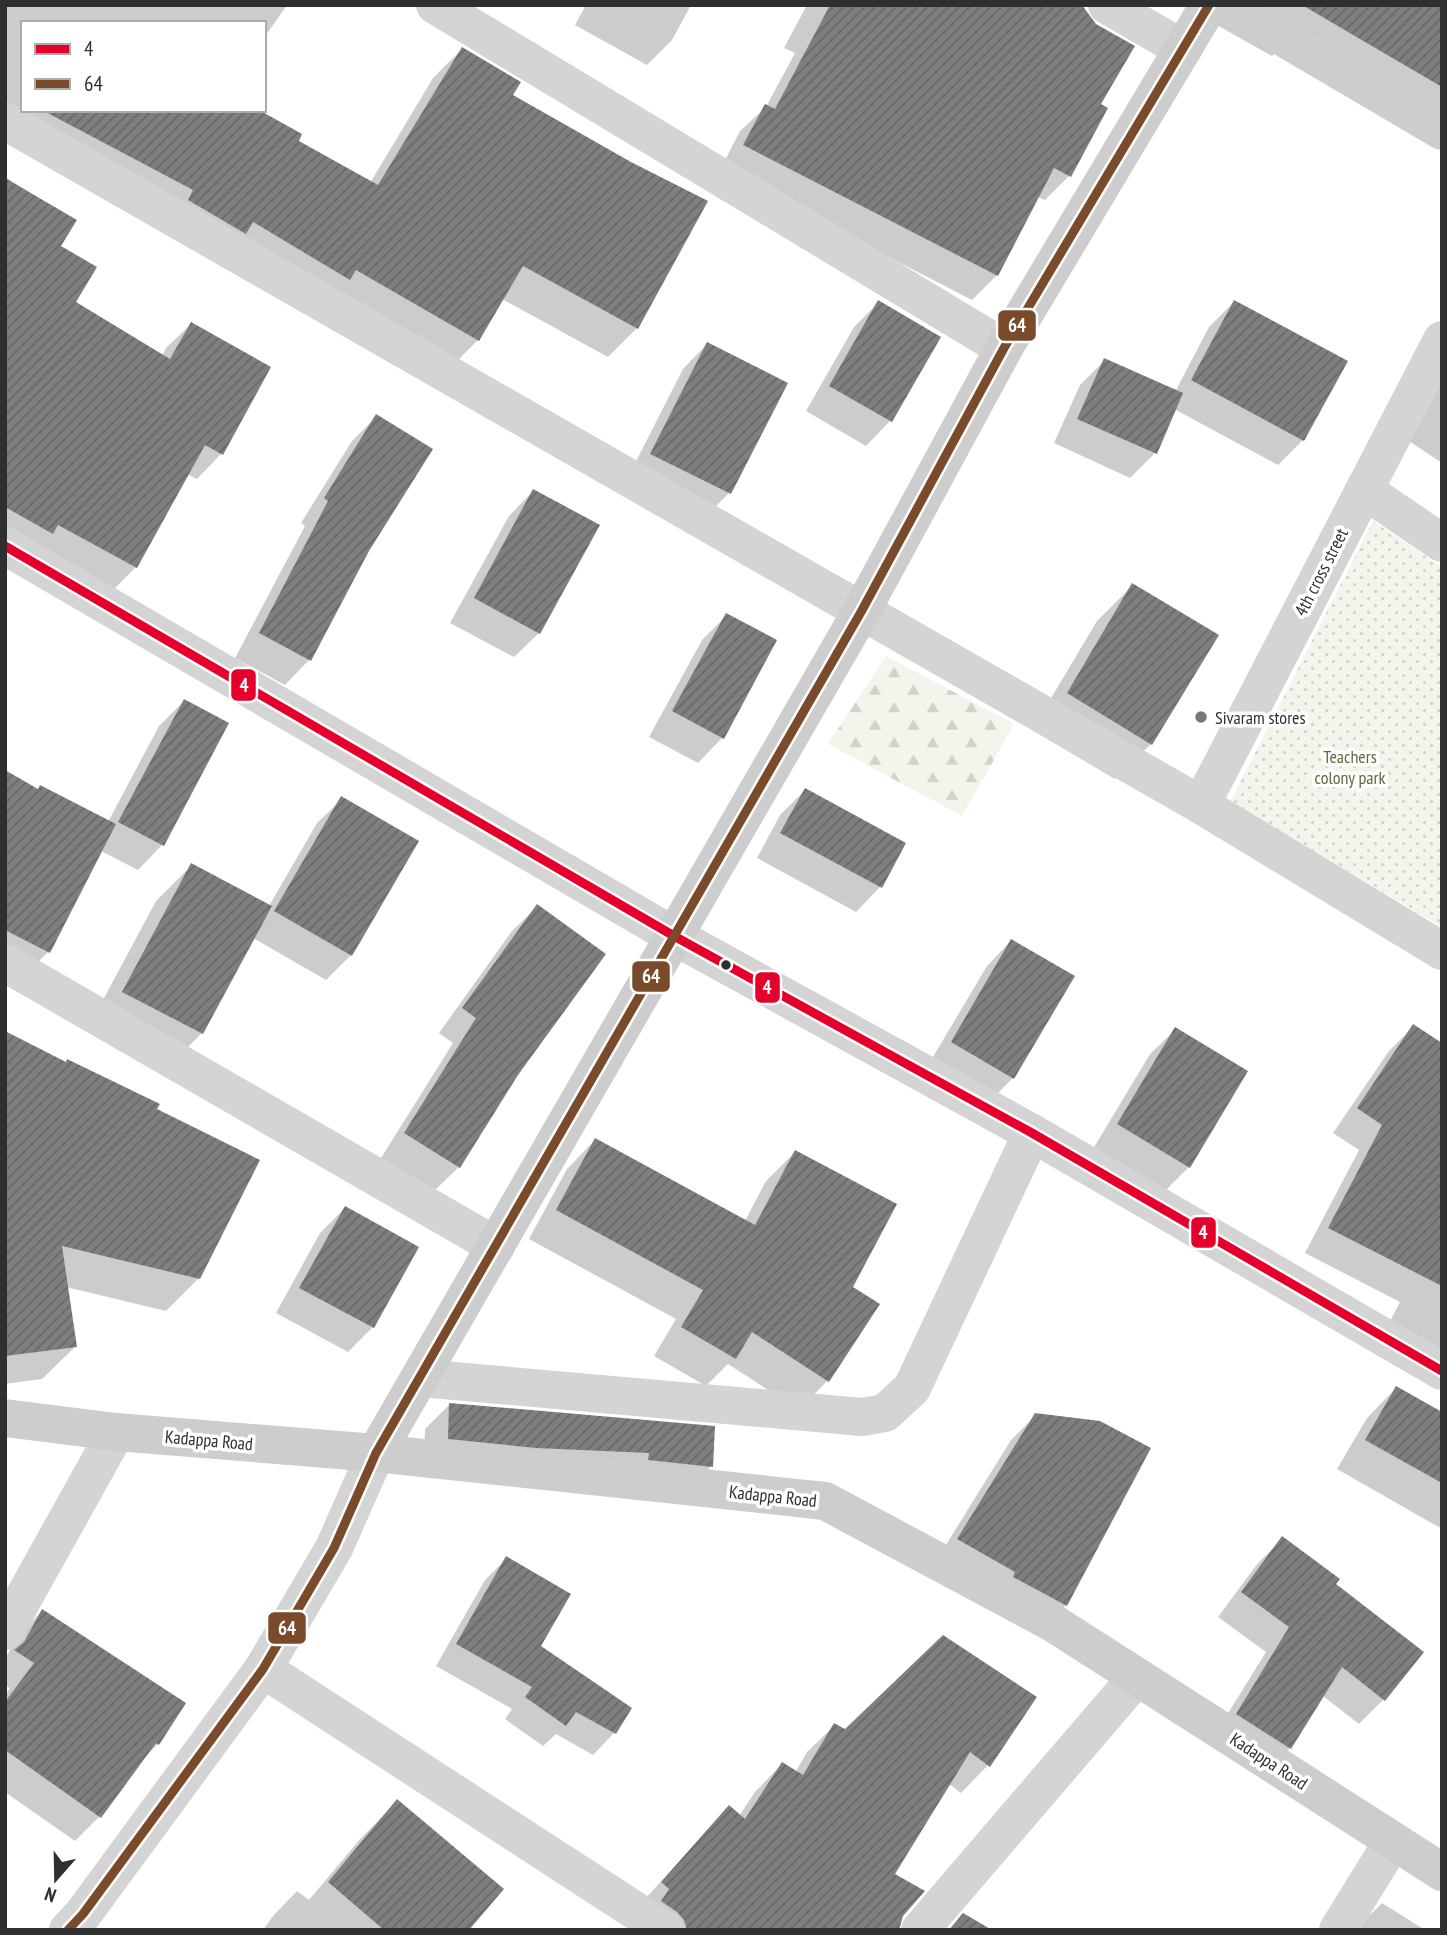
<svg xmlns="http://www.w3.org/2000/svg" width="1447" height="1935" viewBox="0 0 1447 1935" font-family="'PT Sans Narrow',sans-serif">
<style>
.forest{fill:url(#forest-firs)}
.park{fill:url(#park-dots)}
.shadow{fill:#0003}
.building{fill:url(#building-hatch)}
.lines{fill:none;stroke-linecap:round;stroke-linejoin:round}
.minor{stroke:#d4d4d4;stroke-width:38}
.secondary{stroke:#cdcdcd;stroke-width:38}
.bus-1-casing{stroke:#fff;stroke-width:14}
.bus-2-casing{stroke:#fff;stroke-width:14}
.bus-1{stroke:#e4002b;stroke-width:9}
.bus-2{stroke:#7a4b2a;stroke-width:9}
.poi-dot{fill:#787878;stroke:#fff;stroke-width:2.5}
.bus-dot{fill:#2f2f2f;stroke:#fff;stroke-width:2.5}
.labels{text-anchor:middle;dominant-baseline:central;stroke-width:7;stroke-linejoin:round;paint-order:stroke}
.street-label{font-size:18px;fill:#2f2f2f;stroke:#fff}
.poi-label{font-size:18px;fill:#2f2f2f;stroke:#fff;text-anchor:start}
.park-label{font-size:18px;fill:#5f6a3d;stroke:#fff}
.line-badge{stroke:#fff;stroke-width:2.5}
.badge-label{font-size:19px;text-anchor:middle;font-weight:bold;fill:#fff}
</style>
<defs>
<pattern id="forest-firs" width="22" height="20" patternUnits="userSpaceOnUse" patternTransform="scale(1.75)"><rect width="22" height="20" fill="#f3f5ec"/><path d="M5 1l3.5 6h-7zM16 11l3.5 6h-7z" fill="#d1d2cb"/></pattern>
<pattern id="park-dots" width="8" height="8" patternUnits="userSpaceOnUse" patternTransform="scale(1.75)"><rect width="8" height="8" fill="#f3f5ec"/><path d="M2 2h.1M6 6h.1" fill="none" stroke="#d1d2cb" stroke-width="1.8" stroke-linecap="round"/></pattern>
<pattern id="building-hatch" width="6" height="6" patternUnits="userSpaceOnUse" patternTransform="scale(1.75)"><rect width="6" height="6" fill="#7f7f7f"/><path d="M-1 1l2-2M0 6l6-6M5 7l2-2" fill="none" stroke="#686868"/></pattern>
</defs>
<rect width="100%" height="100%" fill="#fff"/>
<polygon class="forest" points="886,656 1014,724 962,816 828,744"/>
<polygon class="park" points="1373,521 1442,567 1442,927 1230,802"/>
<g class="shadow">
<polygon points="5,5 287,5 264,38 264,23 23,23 23,110 256,110 296,141 370,183 433,78 462,49 511,96 637,328 608,357 502,299 478,340 449,369 5,135"/>
<polygon points="586,5 691,5 672,40 647,65 575,25"/>
<polygon points="807,5 1031,5 1099,105 1069,176 1045,200 1038,197 997,275 972,300 720,170 740,131 766,107 795,53 784,48"/>
<polygon points="1224,5 1442,5 1442,139 1283,46 1272,56 1215,24"/>
<polygon points="5,177 75,221 59,247 74,303 162,356 166,348 191,324 269,367 221,454 197,479 187,474 136,567 111,592 5,545"/>
<polygon points="879,302 939,337 890,421 866,446 806,411 854,327"/>
<polygon points="1234,302 1303,440 1278,465 1174,409 1155,453 1130,478 1054,443 1080,385 1105,360 1175,392 1209,327"/>
<polygon points="707,344 729,493 704,518 627,479 683,369"/>
<polygon points="1442,376 1442,463 1403,437"/>
<polygon points="377,416 368,550 309,660 285,685 235,658 305,526 301,523 352,441"/>
<polygon points="533,491 539,633 514,657 450,623 509,516"/>
<polygon points="1133,585 1151,744 1115,779 1032,730 1097,621"/>
<polygon points="727,615 775,641 722,738 698,763 649,737 702,640"/>
<polygon points="184,701 227,724 162,845 138,870 101,851 48,952 18,982 5,976 5,772 37,790 108,822 159,726"/>
<polygon points="805,790 903,843 880,887 856,912 757,858 780,815"/>
<polygon points="342,799 417,842 351,955 326,980 253,938 202,1033 166,1069 88,1028 156,901 192,865 269,906 317,823"/>
<polygon points="537,907 517,1074 459,1167 434,1191 381,1158 453,1043 439,1033 512,931"/>
<polygon points="1011,941 1013,1078 988,1103 927,1067 987,966"/>
<polygon points="1414,1026 1442,1045 1442,1352 1388,1325 1400,1302 1305,1253 1359,1150 1333,1133 1389,1051"/>
<polygon points="1175,1030 1189,1167 1164,1192 1093,1149 1150,1054"/>
<polygon points="5,1033 155,1110 199,1278 166,1311 66,1287 75,1347 42,1379 5,1384"/>
<polygon points="595,1140 745,1221 766,1181 795,1152 851,1287 877,1304 827,1381 799,1410 728,1364 706,1386 654,1356 676,1319 529,1239 567,1169"/>
<polygon points="345,1208 373,1327 348,1352 276,1313 320,1233"/>
<polygon points="1396,1388 1442,1414 1442,1529 1337,1469 1367,1418"/>
<polygon points="450,1404 711,1466 687,1491 424,1463 425,1429"/>
<polygon points="1036,1415 1066,1605 1041,1630 934,1564 1011,1440"/>
<polygon points="1282,1539 1334,1584 1384,1699 1359,1724 1323,1696 1290,1748 1265,1773 1212,1739 1266,1652 1218,1617 1258,1563"/>
<polygon points="506,1559 538,1646 630,1708 614,1733 593,1755 556,1734 543,1746 505,1719 512,1709 436,1666 485,1580"/>
<polygon points="42,1611 184,1704 158,1744 138,1764 100,1816 75,1841 5,1792 5,1695 10,1688 5,1685 5,1659 18,1636"/>
<polygon points="943,1637 988,1765 961,1793 949,1784 893,1875 891,1930 636,1930 635,1910 729,1807 739,1816 755,1792 782,1764 795,1773 807,1752 835,1725 845,1732"/>
<polygon points="397,1802 467,1930 263,1930 273,1916 297,1891 309,1900 361,1838"/>
<polygon points="1382,1903 1425,1930 1355,1930"/>
</g>
<g class="building">
<polygon points="830,5 1082,5 1096,24 1135,46 1101,104 1108,108 1071,177 1054,168 998,276 743,145 765,104 775,109"/>
<polygon points="1302,5 1442,5 1442,87"/>
<polygon points="462,47 521,82 513,95 631,162 708,201 638,329 523,266 479,341 356,270 350,280 253,222 246,234 188,200 193,190 42,110 259,110 302,134 299,141 378,185"/>
<polygon points="5,178 77,220 61,246 97,267 76,302 170,359 191,322 271,367 223,455 205,445 137,568 58,525 53,534 5,507"/>
<polygon points="878,300 941,337 892,422 829,386"/>
<polygon points="1234,300 1348,361 1304,441 1191,380"/>
<polygon points="707,342 788,383 731,494 650,454"/>
<polygon points="1104,358 1183,393 1157,454 1077,419"/>
<polygon points="376,414 433,449 369,551 311,661 259,633 328,501 324,498"/>
<polygon points="533,489 600,525 540,634 474,598"/>
<polygon points="1132,583 1219,635 1152,745 1067,693"/>
<polygon points="726,613 777,640 724,739 672,711"/>
<polygon points="184,699 229,723 164,846 118,822"/>
<polygon points="5,770 38,789 40,785 116,824 50,953 5,930"/>
<polygon points="805,788 906,843 882,888 780,833"/>
<polygon points="341,796 419,841 352,956 274,911"/>
<polygon points="191,863 272,906 203,1034 122,992"/>
<polygon points="537,904 606,954 518,1075 460,1168 404,1133 476,1018 462,1008"/>
<polygon points="1011,939 1075,976 1014,1079 951,1042"/>
<polygon points="1413,1024 1442,1043 1442,1286 1328,1228 1382,1125 1357,1108"/>
<polygon points="1175,1027 1248,1071 1190,1168 1117,1124"/>
<polygon points="5,1031 66,1062 67,1059 160,1104 157,1109 260,1160 200,1279 62,1246 77,1347 5,1356"/>
<polygon points="595,1138 755,1225 795,1150 897,1204 853,1287 880,1304 829,1382 752,1332 736,1359 681,1327 703,1290 556,1210"/>
<polygon points="345,1206 419,1247 374,1328 299,1288"/>
<polygon points="1396,1386 1442,1412 1442,1483 1365,1440"/>
<polygon points="449,1403 715,1426 713,1467 648,1460 649,1453 536,1448 448,1439"/>
<polygon points="1035,1413 1100,1421 1151,1448 1067,1606 1013,1577 1015,1572 957,1539"/>
<polygon points="1282,1536 1340,1579 1336,1584 1424,1652 1385,1701 1342,1667 1291,1749 1236,1714 1289,1627 1241,1592"/>
<polygon points="506,1556 571,1594 541,1646 632,1708 616,1734 576,1712 566,1726 525,1697 532,1687 456,1644"/>
<polygon points="42,1609 186,1703 159,1745 156,1743 101,1818 5,1750 5,1702 34,1663 14,1650 24,1642"/>
<polygon points="943,1635 1037,1697 990,1767 970,1752 895,1874 925,1891 903,1916 899,1930 687,1930 684,1920 677,1912 661,1901 669,1889 661,1882 729,1805 745,1819 782,1762 803,1775 834,1723 845,1729"/>
<polygon points="397,1799 504,1889 469,1930 384,1930 328,1882"/>
<polygon points="963,1913 992,1930 949,1930"/>
</g>
<g class="lines">
<g class="minor">
<polyline points="435,5 1004,348"/>
<polyline points="1107,5 1183,49"/>
<polyline points="5,121 1201,805 1442,951"/>
<polyline points="1364,490 1442,543"/>
<polyline points="5,546 674,936 1032,1133 1442,1371"/>
<polyline points="1201,805 1442,340"/>
<polyline points="5,963 496,1246"/>
<polyline points="420,1378 862,1417 885,1413 912,1388 1032,1133"/>
<polyline points="5,1631 116,1432"/>
<polyline points="263,1669 665,1930"/>
<polyline points="68,1930 83,1914 263,1669 334,1548 376,1453"/>
<polyline points="920,1930 1137,1677"/>
<polyline points="1338,1930 1393,1841"/>
</g>
<g class="secondary">
<polyline points="1228,5 1442,131"/>
<polyline points="5,1418 116,1432 376,1453 825,1501 1053,1623 1442,1872"/>
<polyline points="376,1453 861,612 1004,348 1209,5"/>
</g>
<g class="bus-1-casing">
<polyline id="bus-1" points="5,546 674,936 1032,1133 1442,1371"/>
</g>
<g class="bus-2-casing">
<polyline id="bus-2" points="68,1930 83,1914 263,1669 334,1548 376,1453 861,612 1004,348 1209,5"/>
</g>
<use href="#bus-1" class="bus-1"/>
<use href="#bus-2" class="bus-2"/>
</g>
<circle class="poi-dot" cx="1201" cy="717" r="7"/>
<circle class="bus-dot" cx="726" cy="965" r="6"/>
<g class="labels">
<g class="street-label">
<text transform="translate(1321 572) rotate(-63)">4th cross street</text>
<text transform="translate(209 1440) rotate(5)">Kadappa Road</text>
<text transform="translate(773 1496) rotate(6)">Kadappa Road</text>
<text transform="translate(1269 1761) rotate(33)">Kadappa Road</text>
</g>
<g class="poi-label">
<text x="1215" y="717">Sivaram stores</text>
</g>
<g class="park-label">
<text x="1350" y="756">Teachers<tspan x="1350" dy="21">colony park</tspan></text>
</g>
</g>
<g class="line-badge">
<rect x="997" y="309" width="40" height="33" rx="7" fill="#7a4b2a"/>
<rect x="230" y="668" width="27" height="34" rx="7" fill="#e4002b"/>
<rect x="631" y="960" width="40" height="33" rx="7" fill="#7a4b2a"/>
<rect x="754" y="971" width="27" height="33" rx="7" fill="#e4002b"/>
<rect x="1190" y="1216" width="27" height="33" rx="7" fill="#e4002b"/>
<rect x="267" y="1611" width="40" height="34" rx="7" fill="#7a4b2a"/>
</g>
<g class="badge-label">
<text x="1017" y="332">64</text>
<text x="244" y="692">4</text>
<text x="651" y="983">64</text>
<text x="767" y="994">4</text>
<text x="1203" y="1239">4</text>
<text x="287" y="1635">64</text>
</g>
<rect width="1447" height="1935" fill="none" stroke="#2f2f2f" stroke-width="14"/>
<rect x="21" y="21" width="245" height="91" fill="#ffffff" stroke="#acacac" stroke-width="2"/>
<rect x="35" y="44" width="35" height="10" fill="#e4002b" stroke="#acacac" stroke-width="2"/>
<text x="84" y="56" font-size="21" fill="#2f2f2f">4</text>
<rect x="35" y="79" width="35" height="10" fill="#7a4b2a" stroke="#acacac" stroke-width="2"/>
<text x="84" y="91" font-size="21" fill="#2f2f2f">64</text>
<g transform="translate(56 1879) rotate(200)" stroke="#ffffff" stroke-width="5" paint-order="stroke">
<path d="M0-5L12 26L0 18L-12 26Z" fill="#2f2f2f"/>
<text y="-10" font-size="19" font-weight="bold" text-anchor="middle" fill="#2f2f2f">N</text>
</g>
</svg>
